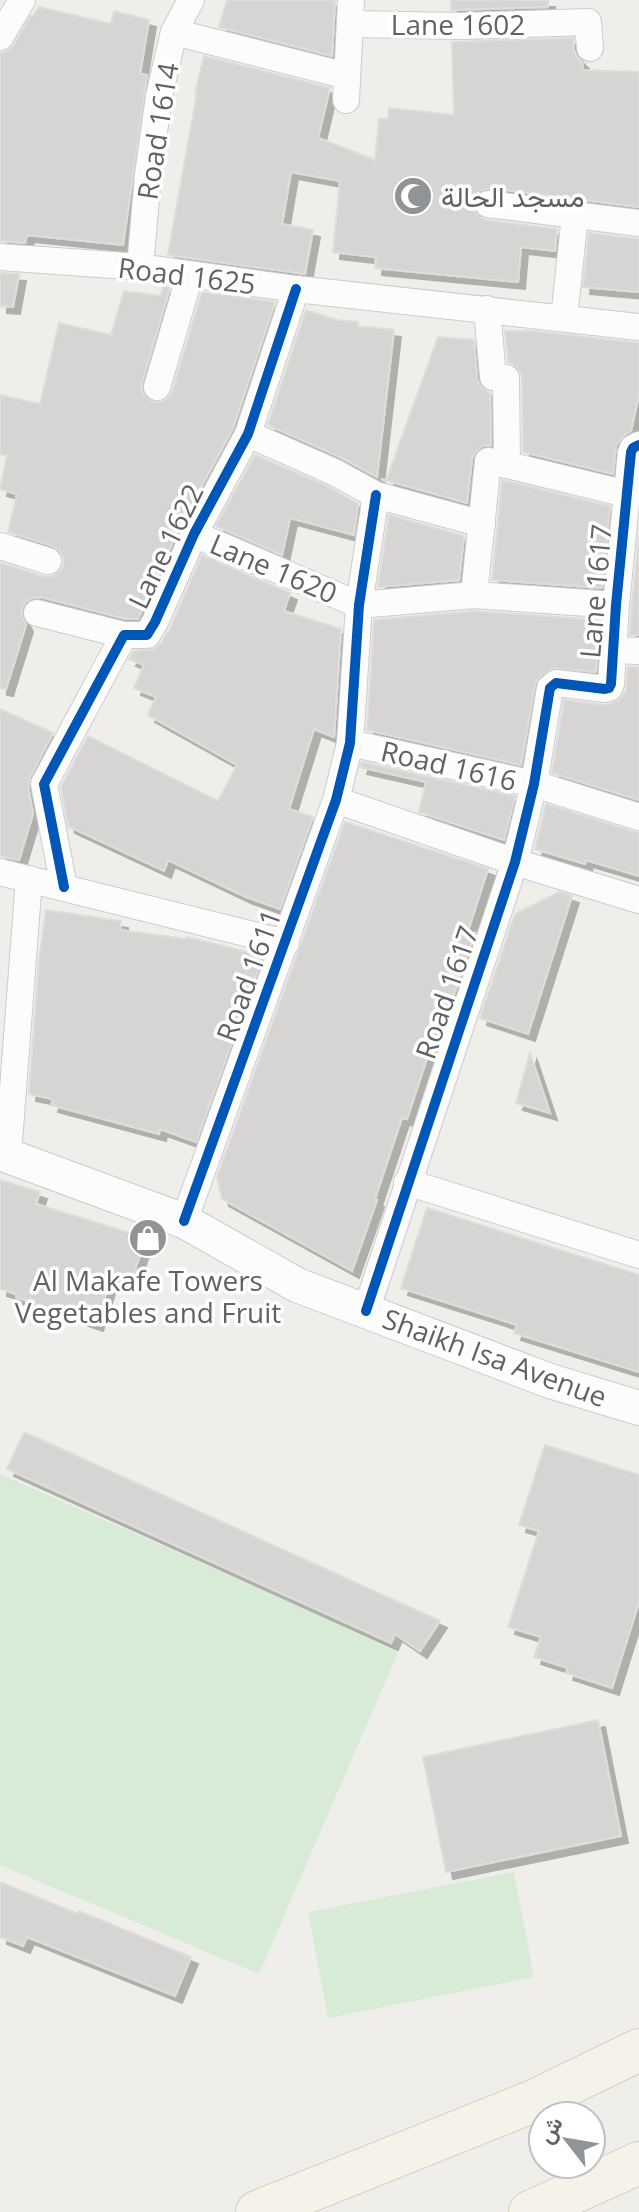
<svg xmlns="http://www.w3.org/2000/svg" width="639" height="2212" viewBox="0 0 639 2212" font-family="'Open Sans',Vazirmatn,sans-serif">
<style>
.green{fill:#d8ebd6}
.building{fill:#d6d5d3;stroke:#deddd9;stroke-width:2;filter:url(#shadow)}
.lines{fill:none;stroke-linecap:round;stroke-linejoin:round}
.minor-casing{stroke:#cbcccc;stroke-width:28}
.tertiary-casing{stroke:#cbcccc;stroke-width:36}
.primary-casing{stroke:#d7ceb8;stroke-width:44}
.minor{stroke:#fdfcfc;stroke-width:26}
.tertiary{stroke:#fdfcfc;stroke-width:34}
.primary{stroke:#f4f2e9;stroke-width:42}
.cycleway-casing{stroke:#fff;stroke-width:15}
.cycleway{stroke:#0057b8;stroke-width:10}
.labels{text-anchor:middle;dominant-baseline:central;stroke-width:7;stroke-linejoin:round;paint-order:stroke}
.street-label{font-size:28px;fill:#5f6368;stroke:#fff}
.poi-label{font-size:28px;fill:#5f6368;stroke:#fff;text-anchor:start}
</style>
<defs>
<filter id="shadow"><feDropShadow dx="7" dy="7" stdDeviation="0" flood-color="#0004"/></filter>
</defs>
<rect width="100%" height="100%" fill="#efeeea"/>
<g class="green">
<polygon points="0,1474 399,1650 259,1974 0,1865"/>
<polygon points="514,1872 534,1977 328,2018 308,1912"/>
</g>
<g class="building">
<polygon points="227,0 335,0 332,56 219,27"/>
<polygon points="451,0 548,0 548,7 451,10"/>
<polygon points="39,7 111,24 114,11 149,20 140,74 147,75 123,245 27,235 25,243 0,241 0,53 7,51 13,46 31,15 33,16"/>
<polygon points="573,38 574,50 576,56 582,62 583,70 639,72 639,207 490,188 481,190 475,195 472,203 474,211 479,217 486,220 557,229 555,251 521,247 518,282 375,268 376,257 333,252 340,181 291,172 282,224 313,230 305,274 168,255 197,93 195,93 204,56 330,88 318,138 375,160 379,119 388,119 389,108 454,115 452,42"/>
<polygon points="589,233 639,239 639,292 583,287"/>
<polygon points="0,273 19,274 13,307 0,306"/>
<polygon points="163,286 170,287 142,383 142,391 145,397 153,402 161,402 167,399 172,392 202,292 275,302 233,428 180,526 138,619 126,619 41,597 32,598 26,601 22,608 22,617 26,625 6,689 0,688 0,563 43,576 51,577 59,572 63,566 64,558 60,551 53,546 8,532 17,494 0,489 7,456 0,454 0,395 40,404 59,323 111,335 124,291 161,296"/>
<polygon points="306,310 337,320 358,322 358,326 394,330 377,477 340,457 268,425"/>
<polygon points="505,331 532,331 639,343 639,394 631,431 625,434 616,445 613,474 523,452 522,377 520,371 515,365 508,362"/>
<polygon points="438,337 474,340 477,379 480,386 490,393 491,445 482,446 475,452 472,459 467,503 381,479 386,481"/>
<polygon points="255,455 327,486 358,504 354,535 290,518 282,555 216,526"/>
<polygon points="502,480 610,506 602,588 492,580"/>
<polygon points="389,515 464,536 459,580 378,587"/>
<polygon points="639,534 639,635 630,635 632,606"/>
<polygon points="202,555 290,593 284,611 341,629 334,737 314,729 289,809 313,817 280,909 246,897 168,860 164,871 68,826 61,787 88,736 218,801 237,765 148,715 156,697 134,688 144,665 129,659 134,651 154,649 161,643 170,629"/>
<polygon points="474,611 599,620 596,672 552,668 540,676 535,684 521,765 367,730 374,620"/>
<polygon points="628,667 639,667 639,800 552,773 564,700 604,705 618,701 626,691"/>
<polygon points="0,709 53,733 30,777 28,787 33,814 19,860 0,856"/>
<polygon points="362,762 515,796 504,840 419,812 426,782 360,767"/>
<polygon points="546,804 639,833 639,876 586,860 585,864 535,849"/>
<polygon points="345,822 488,869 466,937 475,933 449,1009 444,1007 407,1119 402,1118 375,1199 377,1200 352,1271 222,1199 217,1177"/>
<polygon points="559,892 572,896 528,1034 480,1018 515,914"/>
<polygon points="46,910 121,921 120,930 186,939 187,937 263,956 196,1142 160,1129 159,1134 51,1105 53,1099 29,1094 39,960"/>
<polygon points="530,1053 550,1113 516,1103"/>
<polygon points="0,1180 40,1192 36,1204 146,1238 131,1281 112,1275 96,1324 16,1297 16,1294 0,1289"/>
<polygon points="427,1208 639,1275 639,1372 514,1333 517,1325 401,1288"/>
<polygon points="24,1432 440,1621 420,1651 395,1634 391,1643 7,1469"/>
<polygon points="545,1445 639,1475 639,1602 612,1688 566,1673 568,1668 534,1657 541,1637 508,1627 539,1531 519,1525"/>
<polygon points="598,1720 621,1836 446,1872 423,1757"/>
<polygon points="0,1882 78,1914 79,1911 191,1957 175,1996 27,1937 23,1946 0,1937"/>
</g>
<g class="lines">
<g class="minor-casing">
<g id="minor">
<polyline points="350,24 461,26 588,22 590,48"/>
<polyline points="174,32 347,76"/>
<polyline points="0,37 22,0"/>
<polyline points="346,100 351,0"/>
<polyline points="488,204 639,223"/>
<polyline points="0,257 140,267 296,289 639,327"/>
<polyline points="140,267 148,175 159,96 174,32 191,0"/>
<polyline points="564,318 575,215"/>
<polyline points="157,387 190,275"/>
<polyline points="248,434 334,472 376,495 482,524"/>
<polyline points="507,465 627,494"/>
<polyline points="194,534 359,605 474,595 616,605"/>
<polyline points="0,546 48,561"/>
<polyline points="474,595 488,461 507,465 506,378 493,377 487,309"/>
<polyline points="37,613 124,635"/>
<polyline points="613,650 639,651"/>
<polyline points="350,743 534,784 639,817"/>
<polyline points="336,800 515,862 639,900"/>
<polyline points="0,872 286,943"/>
<polyline points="64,887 44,784 124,635 147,635 155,622 194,534 248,434 296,289"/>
<polyline points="8,1155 29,879"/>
<polyline points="407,1182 639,1255"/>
<polyline points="184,1221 336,800 350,743 359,605 376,495"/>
<polyline points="366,1311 515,862 534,784 550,688 556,683 605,689 609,688 611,684 616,605 631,452 633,448 639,445"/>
</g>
</g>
<g class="tertiary-casing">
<polyline id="tertiary" points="0,1153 184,1221 297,1285 550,1381 639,1408"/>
</g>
<g class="primary-casing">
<g id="primary">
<polyline points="257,2212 534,2101 639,2050"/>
<polyline points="530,2212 639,2163"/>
</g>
</g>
<use href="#minor" class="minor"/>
<use href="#tertiary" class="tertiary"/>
<use href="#primary" class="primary"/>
<g class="cycleway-casing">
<g id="cycleway">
<polyline points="64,887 44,784 124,635 147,635 155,622 194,534 248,434 296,289"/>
<polyline points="184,1221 336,800 350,743 359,605 376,495"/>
<polyline points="366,1311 515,862 534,784 550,688 556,683 605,689 609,688 611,684 616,605 631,452 633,448 639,445"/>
</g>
</g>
<use href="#cycleway" class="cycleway"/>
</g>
<defs>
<g id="mosque-disc" transform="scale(2)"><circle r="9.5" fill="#919496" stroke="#fff"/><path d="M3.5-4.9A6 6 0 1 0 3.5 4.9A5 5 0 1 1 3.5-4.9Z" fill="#fff"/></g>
<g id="shop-disc" transform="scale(2)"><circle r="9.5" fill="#919496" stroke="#fff"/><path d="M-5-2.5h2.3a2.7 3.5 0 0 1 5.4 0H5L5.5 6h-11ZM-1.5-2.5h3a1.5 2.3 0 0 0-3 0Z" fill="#fff"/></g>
</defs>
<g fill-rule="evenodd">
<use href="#mosque-disc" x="413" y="196"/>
<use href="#shop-disc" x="148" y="1238"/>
</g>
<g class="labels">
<g class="street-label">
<text x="458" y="24">Lane 1602</text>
<text transform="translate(157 131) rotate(-81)">Road 1614</text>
<text transform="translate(187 275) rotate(7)">Road 1625</text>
<text transform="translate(165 546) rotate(-64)">Lane 1622</text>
<text transform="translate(274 568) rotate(23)">Lane 1620</text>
<text transform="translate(595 591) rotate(-85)">Lane 1617</text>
<text transform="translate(449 765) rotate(13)">Road 1616</text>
<text transform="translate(248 975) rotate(-70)">Road 1611</text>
<text transform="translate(446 992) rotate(-71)">Road 1617</text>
<text transform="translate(495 1357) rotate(20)">Shaikh Isa Avenue</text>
</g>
<g class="poi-label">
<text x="441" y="196">مسجد الحالة</text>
<text x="148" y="1280" text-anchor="middle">Al Makafe Towers<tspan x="148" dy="32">Vegetables and Fruit</tspan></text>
</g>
</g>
<g transform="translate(567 2140) rotate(301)"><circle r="38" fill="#ffffff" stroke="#bfc1c3" stroke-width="2"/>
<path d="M0-6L14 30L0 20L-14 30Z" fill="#919496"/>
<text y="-12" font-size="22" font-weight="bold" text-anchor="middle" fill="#5f6368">ش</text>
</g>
</svg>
